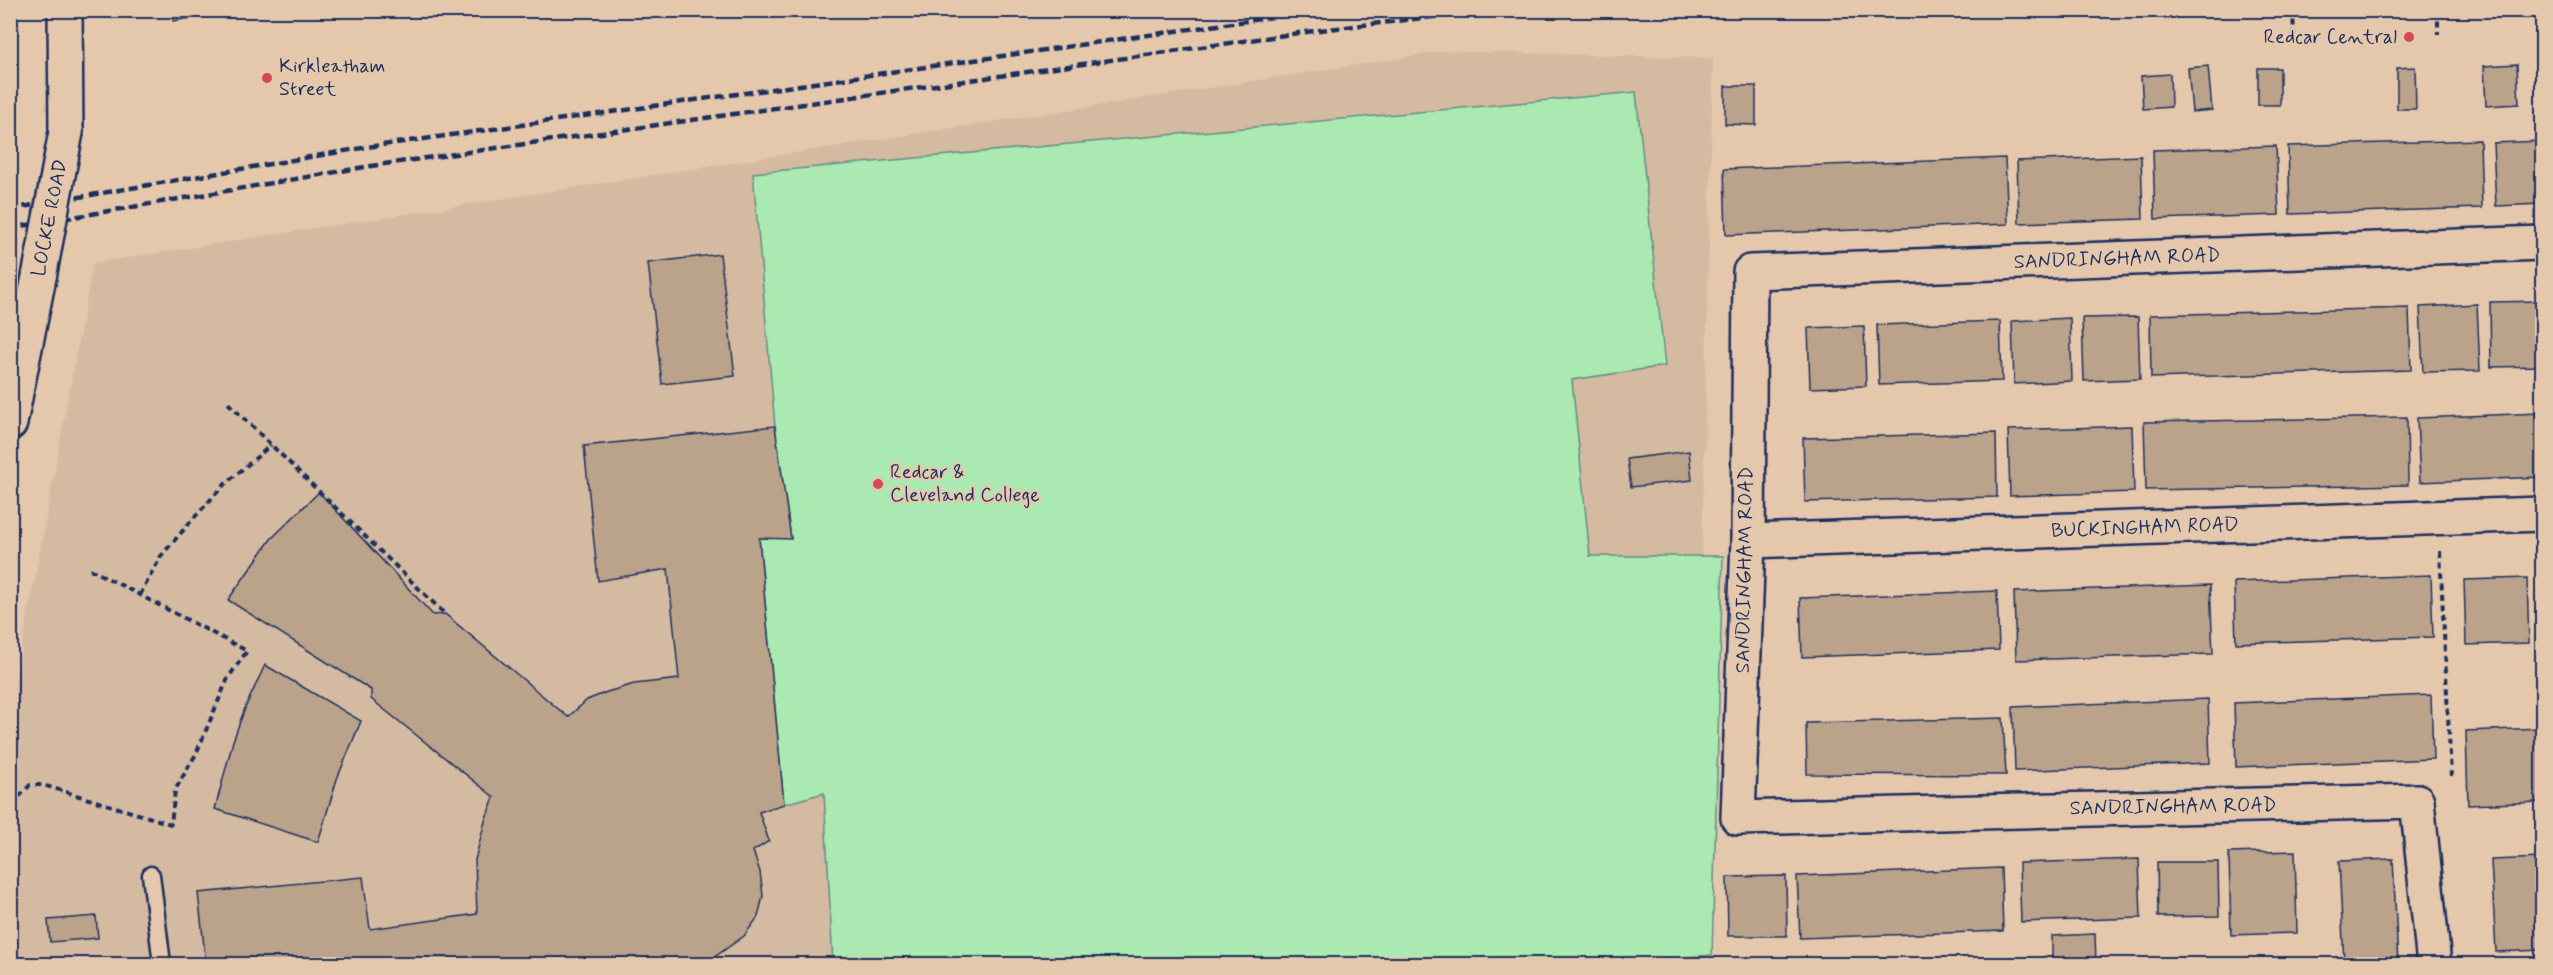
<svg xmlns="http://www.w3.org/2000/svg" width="2553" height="975" viewBox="0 0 2553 975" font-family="Mynerve,sans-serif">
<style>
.built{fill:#d4baa1}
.green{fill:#aae9b1;stroke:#628c88;stroke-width:1.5}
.building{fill:#baa28b;stroke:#1b2f5e;stroke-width:1.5}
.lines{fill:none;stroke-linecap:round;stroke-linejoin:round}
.lane-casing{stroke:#1b2f5e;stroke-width:21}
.street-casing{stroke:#1b2f5e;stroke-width:38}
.secondary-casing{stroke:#1b2f5e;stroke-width:38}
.path{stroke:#1b2f5e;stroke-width:4;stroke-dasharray:6 4.5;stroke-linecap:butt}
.lane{stroke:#e5c8ac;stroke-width:16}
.street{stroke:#e5c8ac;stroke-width:33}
.secondary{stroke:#e5c8ac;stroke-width:33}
.rail{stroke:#1b2f5e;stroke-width:4.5;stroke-dasharray:9 4.5;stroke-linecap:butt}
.secondary-bridge-casing{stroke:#1b2f5e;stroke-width:38;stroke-linecap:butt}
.secondary-bridge{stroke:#e5c8ac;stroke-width:33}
.poi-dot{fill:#d1495b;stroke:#e5c8ac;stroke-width:2}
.labels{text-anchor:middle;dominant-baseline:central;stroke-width:4.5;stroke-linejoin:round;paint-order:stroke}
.poi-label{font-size:20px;fill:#1b2f5e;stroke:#e5c8ac;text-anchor:start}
.street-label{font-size:20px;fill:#1b2f5e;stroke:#e5c8ac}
</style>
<rect width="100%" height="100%" fill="#e5c8ac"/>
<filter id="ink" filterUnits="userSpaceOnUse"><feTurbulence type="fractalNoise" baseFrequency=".0167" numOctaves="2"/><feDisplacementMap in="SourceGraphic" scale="12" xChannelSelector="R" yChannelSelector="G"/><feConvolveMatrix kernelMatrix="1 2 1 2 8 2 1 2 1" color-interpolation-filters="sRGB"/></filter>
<g filter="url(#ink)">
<polygon class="built" points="1444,51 1713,58 1693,964 11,964 11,706 93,263"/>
<polygon class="green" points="1636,92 1665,366 1572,380 1590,556 1723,556 1712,955 1598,964 833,964 824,793 784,804 759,538 791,538 775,426 753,173"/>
<g class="building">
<polygon points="171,10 235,10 235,11 173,21"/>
<polygon points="2517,64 2519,104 2486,106 2484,66"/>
<polygon points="2208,66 2212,110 2192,112 2188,68"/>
<polygon points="2415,67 2416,109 2397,109 2397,68"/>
<rect x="2258" y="68" width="22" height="37"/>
<polygon points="2170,74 2171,107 2143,109 2141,76"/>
<polygon points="1725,86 1756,86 1756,125 1725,124"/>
<polygon points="2480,140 2482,208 2290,214 2288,146"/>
<polygon points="2542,141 2542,204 2496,206 2493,143"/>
<polygon points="2276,146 2279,215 2155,219 2153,150"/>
<polygon points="2141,156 2143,219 2019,223 2017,161"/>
<polygon points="2005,158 2008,224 1726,235 1724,169"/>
<polygon points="720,254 735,376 662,384 648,263"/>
<polygon points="2542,301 2542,366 2491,367 2490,302"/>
<polygon points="2477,304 2480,371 2423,372 2420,307"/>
<polygon points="2409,308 2411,370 2151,378 2150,315"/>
<polygon points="2138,317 2140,379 2084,381 2082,318"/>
<polygon points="2070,318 2072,381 2014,384 2012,321"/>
<polygon points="2000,321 2002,381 1879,385 1877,325"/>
<polygon points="1864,326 1866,386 1810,388 1808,328"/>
<polygon points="2541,413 2542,477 2420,482 2417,418"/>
<polygon points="2407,417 2408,485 2146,490 2144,422"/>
<polygon points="775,426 791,539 759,538 784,804 759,812 769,841 753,851 760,872 763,896 758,917 744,936 713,958 686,961 661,959 658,964 206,964 198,893 363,877 370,929 477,914 475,860 485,821 494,797 371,699 371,690 228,600 271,539 319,492 433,615 445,614 568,717 587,700 607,692 634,684 679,679 668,569 598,581 584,446"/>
<polygon points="2132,426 2134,492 2010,496 2008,430"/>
<polygon points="1996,433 1997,497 1805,502 1803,438"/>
<polygon points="1689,451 1692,480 1631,487 1627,459"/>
<polygon points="2431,575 2433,637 2236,643 2234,582"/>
<polygon points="2527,578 2529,643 2466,645 2464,580"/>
<polygon points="2210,585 2213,654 2016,660 2014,592"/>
<polygon points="1997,591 1999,650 1802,657 1800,598"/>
<polygon points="265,665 361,721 337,779 318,842 215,809 233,741 245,708"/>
<polygon points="2431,695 2433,759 2236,767 2234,703"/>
<polygon points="2208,699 2210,763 2015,771 2013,707"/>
<polygon points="2003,718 2006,775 1807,774 1806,723"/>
<polygon points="2542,728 2542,802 2468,805 2466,731"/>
<polygon points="2295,851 2297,933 2231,935 2229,853"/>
<polygon points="2542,858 2542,950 2496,952 2491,860"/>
<polygon points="2139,859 2141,918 2021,922 2019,863"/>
<polygon points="2393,859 2398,964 2344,964 2339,861"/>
<polygon points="2157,862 2218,862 2219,916 2158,917"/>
<polygon points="2001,868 2003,931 1800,938 1797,876"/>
<polygon points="1786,876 1787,936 1728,936 1727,877"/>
<polygon points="96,916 98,938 50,942 48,920"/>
<polygon points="2095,934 2096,964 2052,964 2052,936"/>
</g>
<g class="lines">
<g class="lane-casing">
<polyline id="lane" points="151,875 162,964"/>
</g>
<g class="street-casing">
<g id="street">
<polyline points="1748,541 2542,514"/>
<polyline points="2434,964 2417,801 1738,818 1748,541 1750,272 2542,243"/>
</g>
</g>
<g class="secondary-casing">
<g id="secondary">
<polyline points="65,10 66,132"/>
<polyline points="10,423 40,272"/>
</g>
</g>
<g class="path">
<polyline points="2293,10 2294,39"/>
<polyline points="2438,10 2438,34"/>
<polyline points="228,403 445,614"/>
<polyline points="2440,551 2451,776"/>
<polyline points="140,595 161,556 192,520 224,485 271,445"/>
<polyline points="10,815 16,800 30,785 43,785 171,824 175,790 196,754 228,678 247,651 90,569"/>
</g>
<use href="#lane" class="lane"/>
<use href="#street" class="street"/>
<use href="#secondary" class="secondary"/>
<g class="rail">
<polyline points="10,209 368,147 1323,10"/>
<polyline points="10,228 371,166 1320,30 1492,10"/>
</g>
<g class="secondary-bridge-casing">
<polyline id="secondary-bridge" points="40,272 66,132"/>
</g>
<use href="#secondary-bridge" class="secondary-bridge"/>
</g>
</g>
<g class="poi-dot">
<circle cx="2409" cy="37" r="6"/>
<circle cx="267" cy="78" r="6"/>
<circle cx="878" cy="484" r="6"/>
</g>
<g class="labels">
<g class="poi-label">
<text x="2397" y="37" text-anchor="end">Redcar Central</text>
<text x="279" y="66">Kirkleatham<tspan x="279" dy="23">Street</tspan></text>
<text x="890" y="472">Redcar &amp;<tspan x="890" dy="23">Cleveland College</tspan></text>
</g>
<g class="street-label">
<text transform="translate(50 218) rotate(-79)">LOCKE ROAD</text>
<text transform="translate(2117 259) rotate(-2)">SANDRINGHAM ROAD</text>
<text transform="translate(2145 528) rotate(-2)">BUCKINGHAM ROAD</text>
<text transform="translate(1745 570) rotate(-89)">SANDRINGHAM ROAD</text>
<text transform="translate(2173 807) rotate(-1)">SANDRINGHAM ROAD</text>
</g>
</g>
<rect width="2553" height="975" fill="none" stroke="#e5c8ac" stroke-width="36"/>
<rect x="18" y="18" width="2517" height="939" fill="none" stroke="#1b2f5e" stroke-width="2" filter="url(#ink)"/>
</svg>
